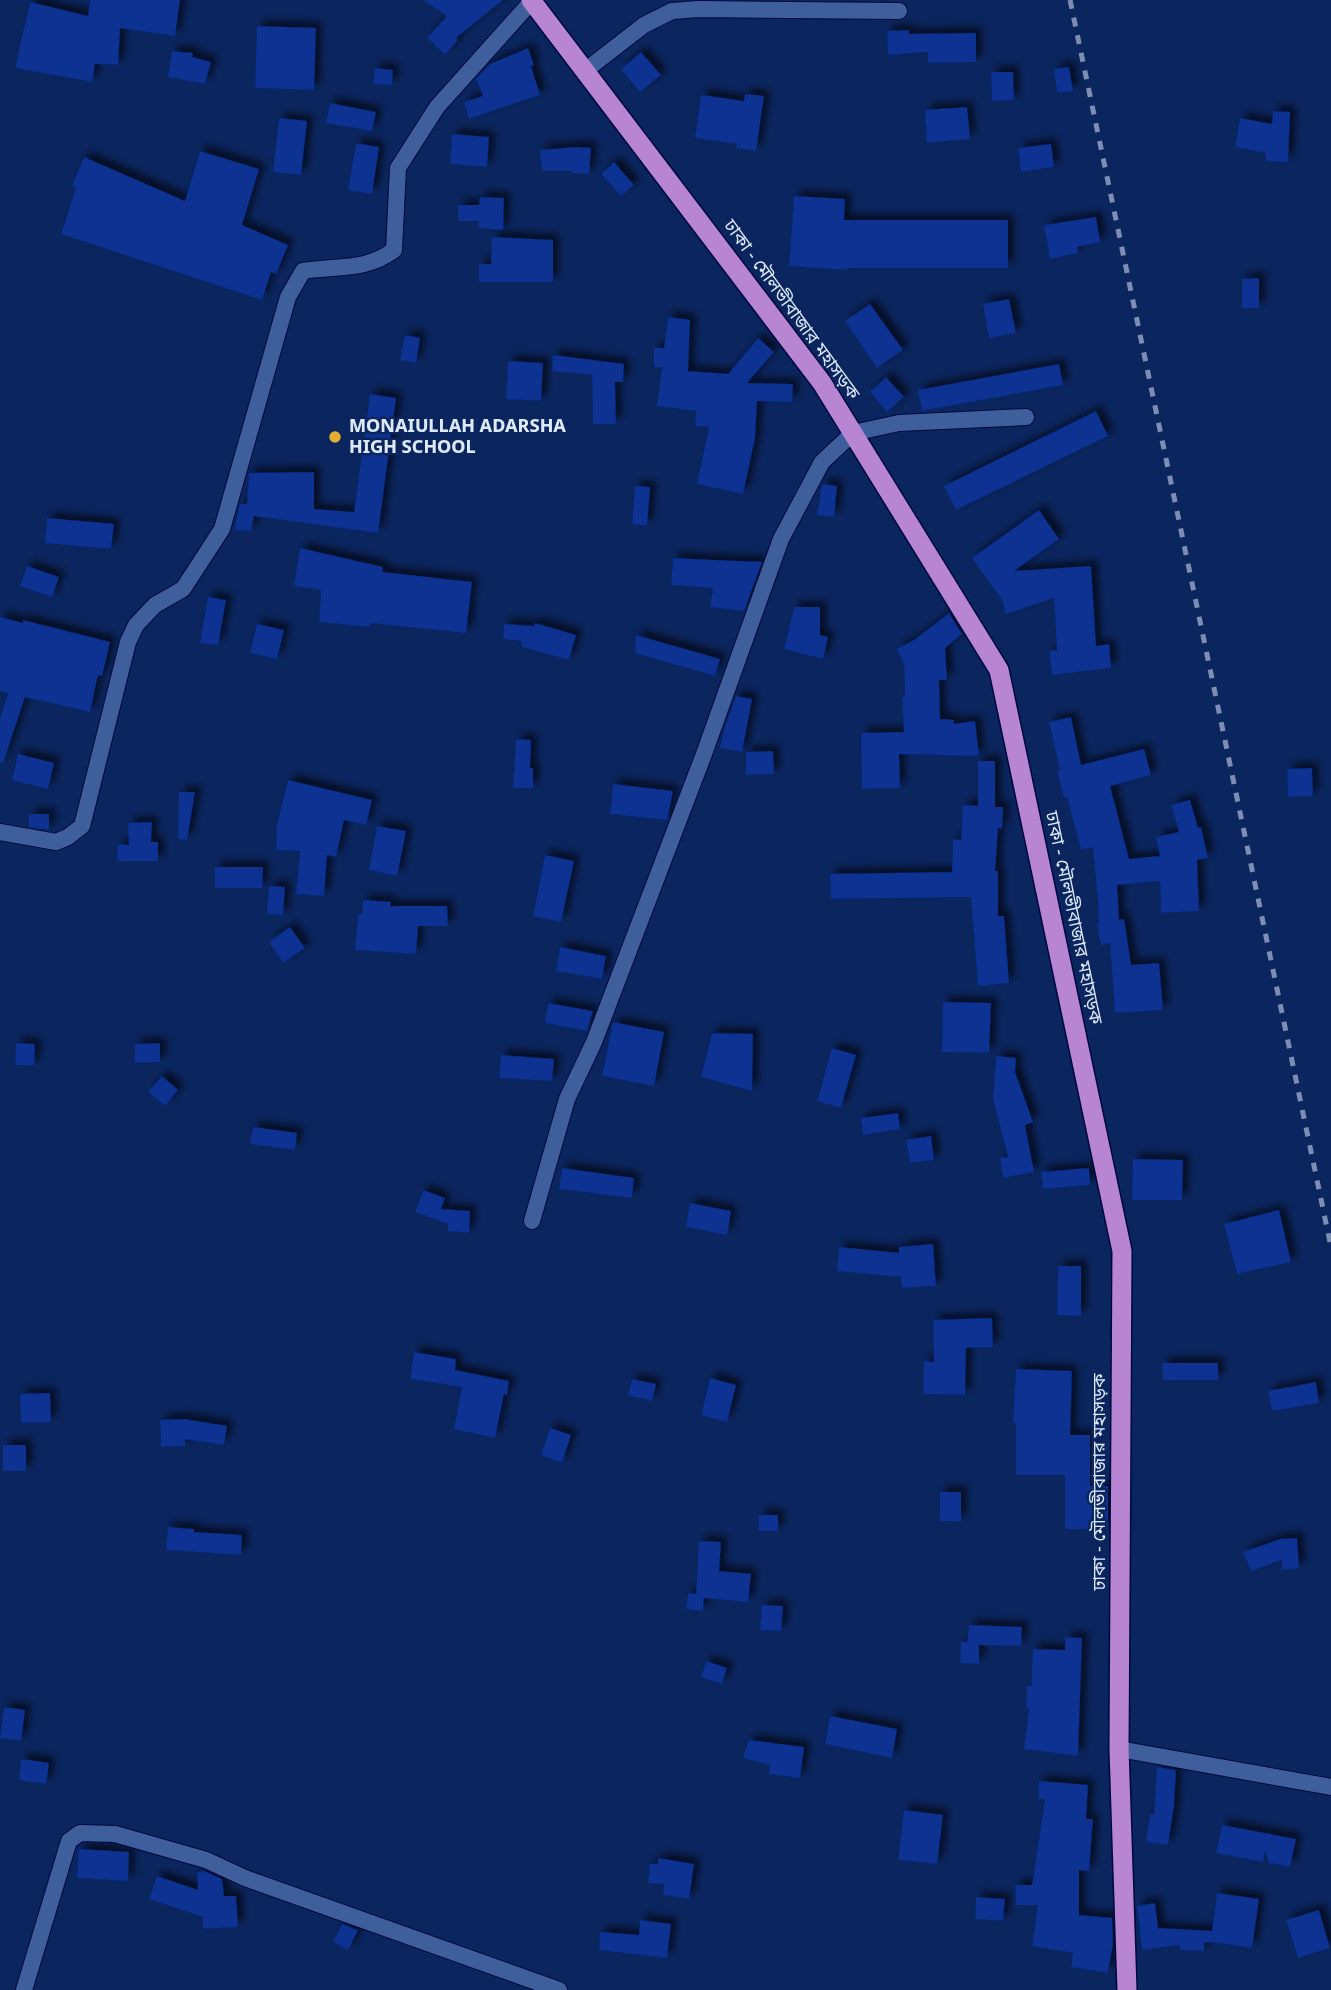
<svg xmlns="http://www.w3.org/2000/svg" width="1331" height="1990" viewBox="0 0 1331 1990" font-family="Georgia,'Noto Sans Bengali',serif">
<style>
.building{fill:#073191;filter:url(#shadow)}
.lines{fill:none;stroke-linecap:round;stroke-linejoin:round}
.minor-casing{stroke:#000841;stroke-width:18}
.trunk-casing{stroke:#000841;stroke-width:22}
.minor{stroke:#3f5e9c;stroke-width:16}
.trunk{stroke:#b885d2;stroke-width:19}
.rail{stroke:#7c8eb4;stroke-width:5;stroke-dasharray:9 9;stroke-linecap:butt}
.poi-dot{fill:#e4ae35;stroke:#0b255e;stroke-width:2.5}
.labels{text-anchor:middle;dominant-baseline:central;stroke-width:5;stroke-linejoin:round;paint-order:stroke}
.street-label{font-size:18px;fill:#dde9ff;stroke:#0b255e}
.poi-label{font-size:18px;font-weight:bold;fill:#dde9ff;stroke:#0b255e;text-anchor:start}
</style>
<defs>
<filter id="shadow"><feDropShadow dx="6" dy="-6" stdDeviation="3.5" flood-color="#0009"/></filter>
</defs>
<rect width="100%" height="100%" fill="#0b255e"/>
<g class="building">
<polygon points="90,0 180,0 175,36 120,28 118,65 95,64 92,82 15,68 30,2 88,16"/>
<polygon points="423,0 503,0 456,38 458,40 445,55 427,38 447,16"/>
<polygon points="257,26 316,28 314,90 255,88"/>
<polygon points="909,30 909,34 976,33 976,62 928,63 928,52 888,55 887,31"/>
<polygon points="528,48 534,65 531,66 540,95 469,119 464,102 483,96 476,79 490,64"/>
<polygon points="172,51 193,53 192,57 211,62 205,84 168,77"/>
<polygon points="641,52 661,75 640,92 621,69"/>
<polygon points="1069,67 1073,91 1057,93 1054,69"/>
<polygon points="375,68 393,70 392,85 373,84"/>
<polygon points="991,72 1013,72 1014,100 992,101"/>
<polygon points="745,94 764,96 756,151 736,148 737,144 695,138 701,95 744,101"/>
<polygon points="330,103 376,112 372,131 326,123"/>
<polygon points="967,107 970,139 927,143 925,110"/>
<polygon points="1273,111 1290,112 1288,162 1266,161 1266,153 1235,147 1240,118 1272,124"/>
<polygon points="279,118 307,121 301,175 273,172"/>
<polygon points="452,134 489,137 487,167 450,164"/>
<polygon points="356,143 379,147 372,194 348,190"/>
<polygon points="1051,144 1054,167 1021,172 1018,148"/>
<polygon points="577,147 591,148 589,174 572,173 572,171 542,171 540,150"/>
<polygon points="200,151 259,169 242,225 288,245 276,274 271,272 262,300 61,234 76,188 72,186 84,157 185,201"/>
<polygon points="614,162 634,185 621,196 601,174"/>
<polygon points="794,196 845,199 844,220 1008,220 1008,268 846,268 847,270 789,266"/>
<polygon points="480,197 504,198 503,230 478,228 479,221 458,221 458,205 479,205"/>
<polygon points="1096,217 1100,242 1077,247 1078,253 1050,259 1044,225"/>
<polygon points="492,237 553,240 553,282 479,282 479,264 491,264"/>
<polygon points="1259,278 1259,308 1242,308 1242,279"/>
<polygon points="1009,299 1016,333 989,338 983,304"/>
<polygon points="870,304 903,350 877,368 845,321"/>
<polygon points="668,317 690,320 688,371 728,374 758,338 774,352 747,383 793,384 792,402 757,401 755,438 743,494 697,484 709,427 695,426 696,411 657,406 662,367 654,367 654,348 664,348"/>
<polygon points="405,335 420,338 416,363 400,360"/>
<polygon points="553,355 624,364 623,382 615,382 616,424 593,424 592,375 552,371"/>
<polygon points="508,361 543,363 541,401 506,399"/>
<polygon points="1059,364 1063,385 922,411 918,390"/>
<polygon points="886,377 904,397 887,412 870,392"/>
<polygon points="370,394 396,398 378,533 254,516 251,531 234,530 240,504 247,504 249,473 314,472 314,509 354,512"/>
<polygon points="1096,411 1108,436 956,510 944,486"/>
<polygon points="822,484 837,486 834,517 817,515"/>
<polygon points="635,486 650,487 647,526 632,524"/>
<polygon points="1039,510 1059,539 1014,571 1091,566 1096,646 1109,644 1111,668 1052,675 1049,651 1057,650 1054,598 1006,614 1002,600 972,558"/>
<polygon points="47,518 114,524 111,549 45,543"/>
<polygon points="300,548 383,567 382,572 472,582 466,633 371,623 370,627 319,622 321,590 294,586"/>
<polygon points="673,558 714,560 762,562 744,611 710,607 713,588 671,585"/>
<polygon points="27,566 59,577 52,597 20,586"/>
<polygon points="208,597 226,600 218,645 200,643"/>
<polygon points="794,607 820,607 820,635 828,637 823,659 784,649"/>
<polygon points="949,613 962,634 945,648 947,680 939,680 940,719 954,720 954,724 975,721 979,756 899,754 900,788 862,789 861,733 904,732 902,697 905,696 904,664 897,649 914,640"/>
<polygon points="0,617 23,623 23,620 110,642 102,676 98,675 90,712 25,697 3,763 0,762 0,718 8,693 0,691"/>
<polygon points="535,623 576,635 569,660 522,647 521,641 503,639 504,624 534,626"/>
<polygon points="257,624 284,630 277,659 250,653"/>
<polygon points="636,635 720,659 715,676 635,653"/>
<polygon points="736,696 752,699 742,752 720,748 724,730"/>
<polygon points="1071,717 1081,765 1144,749 1151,775 1110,786 1129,859 1160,856 1156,837 1179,832 1171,805 1190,800 1198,828 1201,827 1208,858 1197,860 1199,911 1161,913 1160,881 1117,885 1119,920 1124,919 1131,965 1159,963 1163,1010 1115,1013 1110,943 1101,945 1097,924 1099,923 1098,902 1093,847 1081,850 1067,797 1064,798 1057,771 1060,770 1049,722"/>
<polygon points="516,739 531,740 530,768 533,768 533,788 513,788"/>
<polygon points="773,751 774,774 746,775 746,752"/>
<polygon points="18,754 54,763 48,789 12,780"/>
<polygon points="978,761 995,761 995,807 1003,807 1002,829 998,828 995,871 998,871 998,916 1004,916 1009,983 978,986 971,897 831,899 830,874 952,872 953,839 961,840 963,805 978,806"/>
<polygon points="1312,768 1313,796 1288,797 1287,769"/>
<polygon points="288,780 372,800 366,825 344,820 336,857 327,855 324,896 296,894 300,851 276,850 277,825"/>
<polygon points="613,784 673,791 667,820 610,814"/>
<polygon points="179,792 195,792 187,840 178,839"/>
<polygon points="29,814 49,814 49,830 29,827"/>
<polygon points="152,822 151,842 158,842 158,861 117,861 118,844 129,845 128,823"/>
<polygon points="377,826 406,831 397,876 369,870"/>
<polygon points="545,855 574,861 561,922 533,916"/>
<polygon points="215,867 263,867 262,888 215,888"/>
<polygon points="269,886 285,887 283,915 267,914"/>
<polygon points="363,900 391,902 390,906 447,906 448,926 418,926 416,954 355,950 358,914 362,914"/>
<polygon points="290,927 305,948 283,963 269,942"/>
<polygon points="560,947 606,956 602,979 556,971"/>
<polygon points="943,1002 991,1003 989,1053 942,1052"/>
<polygon points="548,1003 593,1011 587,1031 545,1023"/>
<polygon points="613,1022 664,1032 654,1086 602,1076"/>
<polygon points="712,1033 753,1034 752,1091 701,1077"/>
<polygon points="16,1043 35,1044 34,1065 15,1065"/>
<polygon points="160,1043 160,1062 135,1063 135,1044"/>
<polygon points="832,1048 856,1055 841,1108 817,1101"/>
<polygon points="501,1055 554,1059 552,1081 499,1078"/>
<polygon points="996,1056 1016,1058 1015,1072 1033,1122 1025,1125 1034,1172 1003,1178 1000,1158 1008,1157 993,1099"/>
<polygon points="162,1076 178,1090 165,1106 148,1092"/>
<polygon points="898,1113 900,1129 863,1135 861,1118"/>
<polygon points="253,1127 297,1133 295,1150 250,1144"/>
<polygon points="931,1136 934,1160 910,1163 906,1140"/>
<polygon points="1133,1159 1183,1160 1182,1200 1132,1200"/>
<polygon points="562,1168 634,1178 632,1198 559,1189"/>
<polygon points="1089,1168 1090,1185 1043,1189 1041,1172"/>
<polygon points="423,1190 445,1198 441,1209 470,1211 469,1233 448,1231 448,1224 415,1212"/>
<polygon points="690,1203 731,1211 727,1235 686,1227"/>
<polygon points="1279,1210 1291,1262 1237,1274 1224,1224"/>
<polygon points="933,1244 936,1286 902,1288 901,1277 837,1271 839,1247 899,1253 899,1247"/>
<polygon points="1058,1266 1081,1266 1081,1316 1057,1315"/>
<polygon points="992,1318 993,1347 966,1348 965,1395 923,1394 924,1361 934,1362 933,1320"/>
<polygon points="414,1352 456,1359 455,1370 509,1381 507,1395 504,1394 495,1438 454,1429 462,1387 410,1379"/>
<polygon points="1162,1363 1218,1363 1218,1380 1163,1380"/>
<polygon points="1016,1369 1072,1371 1070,1435 1090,1435 1090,1486 1108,1486 1108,1529 1065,1529 1065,1475 1016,1475 1016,1423 1013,1423"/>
<polygon points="710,1378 736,1385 727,1422 701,1415"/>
<polygon points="632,1379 656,1384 652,1401 628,1395"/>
<polygon points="1316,1382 1319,1403 1272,1411 1268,1391"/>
<polygon points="50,1393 51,1422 21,1423 20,1394"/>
<polygon points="184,1419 227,1426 224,1445 185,1439 185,1446 161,1447 160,1420"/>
<polygon points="550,1428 571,1435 562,1463 541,1455"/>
<rect x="3" y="1445" width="23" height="26"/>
<rect x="940" y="1492" width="21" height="29"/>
<rect x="759" y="1515" width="19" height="16"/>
<polygon points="168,1527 194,1529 194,1532 242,1535 241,1555 166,1550"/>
<polygon points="1297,1538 1299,1568 1282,1570 1282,1560 1251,1571 1243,1552 1280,1539"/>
<polygon points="699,1541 721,1542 719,1571 751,1574 748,1602 704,1598 703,1611 686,1609 688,1593 696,1594"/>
<polygon points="762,1605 783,1606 781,1631 760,1630"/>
<polygon points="969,1625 1022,1627 1021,1646 979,1645 979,1664 960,1663 961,1642 967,1642"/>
<polygon points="1065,1637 1082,1638 1078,1756 1024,1749 1029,1708 1026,1708 1027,1686 1031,1686 1033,1649 1065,1650"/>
<polygon points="706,1661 727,1668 722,1684 701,1677"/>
<polygon points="4,1707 25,1710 21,1741 0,1738"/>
<polygon points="830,1716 897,1729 892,1758 825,1744"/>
<polygon points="749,1740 804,1747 800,1778 769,1774 770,1765 743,1758"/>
<polygon points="21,1759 49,1763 46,1784 19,1780"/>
<polygon points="1157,1767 1176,1770 1174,1806 1168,1845 1146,1842 1150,1814 1154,1814"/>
<polygon points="1039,1781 1088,1785 1086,1819 1093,1819 1089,1871 1079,1870 1079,1915 1112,1918 1113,1943 1108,1973 1071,1967 1073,1953 1032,1946 1038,1905 1016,1905 1015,1885 1032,1885 1045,1799 1038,1799"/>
<polygon points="904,1810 943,1815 937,1864 898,1860"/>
<polygon points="1222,1825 1296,1839 1290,1867 1269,1863 1265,1852 1263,1862 1216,1853"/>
<polygon points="79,1849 129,1852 128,1881 77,1878"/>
<polygon points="658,1858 694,1864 689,1899 663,1895 664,1884 648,1883 650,1864 658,1864"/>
<polygon points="204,1871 222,1879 224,1896 236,1896 238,1927 203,1929 203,1917 149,1899 157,1876 198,1890 197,1872"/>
<polygon points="1217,1893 1259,1899 1252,1948 1211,1942 1204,1943 1204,1951 1180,1950 1180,1945 1142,1950 1137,1906 1155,1903 1158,1928 1212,1931"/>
<polygon points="976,1897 1005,1899 1003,1921 975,1919"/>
<polygon points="1319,1910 1330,1948 1298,1958 1286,1920"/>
<polygon points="640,1920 671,1924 667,1958 599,1950 600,1932 639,1935"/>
<polygon points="342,1924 358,1930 348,1950 333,1942"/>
</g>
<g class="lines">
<g class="minor-casing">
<g id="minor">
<polyline points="586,70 644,25 672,11 698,9 899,11"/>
<path d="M0 832 56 842 68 837 82 826 128 642 136 625 155 605 183 589 222 529 288 297 303 271C337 265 364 272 394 250L398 168 437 107 532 1"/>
<polyline points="532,1221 567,1099 594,1042 704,754 781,539 822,462 853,433 899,423 1026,417"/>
<polyline points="1119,1749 1331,1787"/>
<polyline points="24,1990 69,1841 80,1833 115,1834 206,1860 245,1878 559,1990"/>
</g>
</g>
<g class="trunk-casing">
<polyline id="trunk" points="531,0 822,383 999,670 1122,1251 1119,1749 1127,1990"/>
</g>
<use href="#minor" class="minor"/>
<use href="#trunk" class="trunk"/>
<polyline class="rail" points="1070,0 1331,1247"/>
</g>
<circle class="poi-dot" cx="335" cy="437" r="7"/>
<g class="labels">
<g class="street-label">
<text transform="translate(791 310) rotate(54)">ঢাকা - মৌলভীবাজার মহাসড়ক</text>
<text transform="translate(1073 918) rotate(78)">ঢাকা - মৌলভীবাজার মহাসড়ক</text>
<text transform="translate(1100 1482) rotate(-90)">ঢাকা - মৌলভীবাজার মহাসড়ক</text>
</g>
<g class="poi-label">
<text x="349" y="427">MONAIULLAH ADARSHA<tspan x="349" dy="21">HIGH SCHOOL</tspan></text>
</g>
</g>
</svg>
